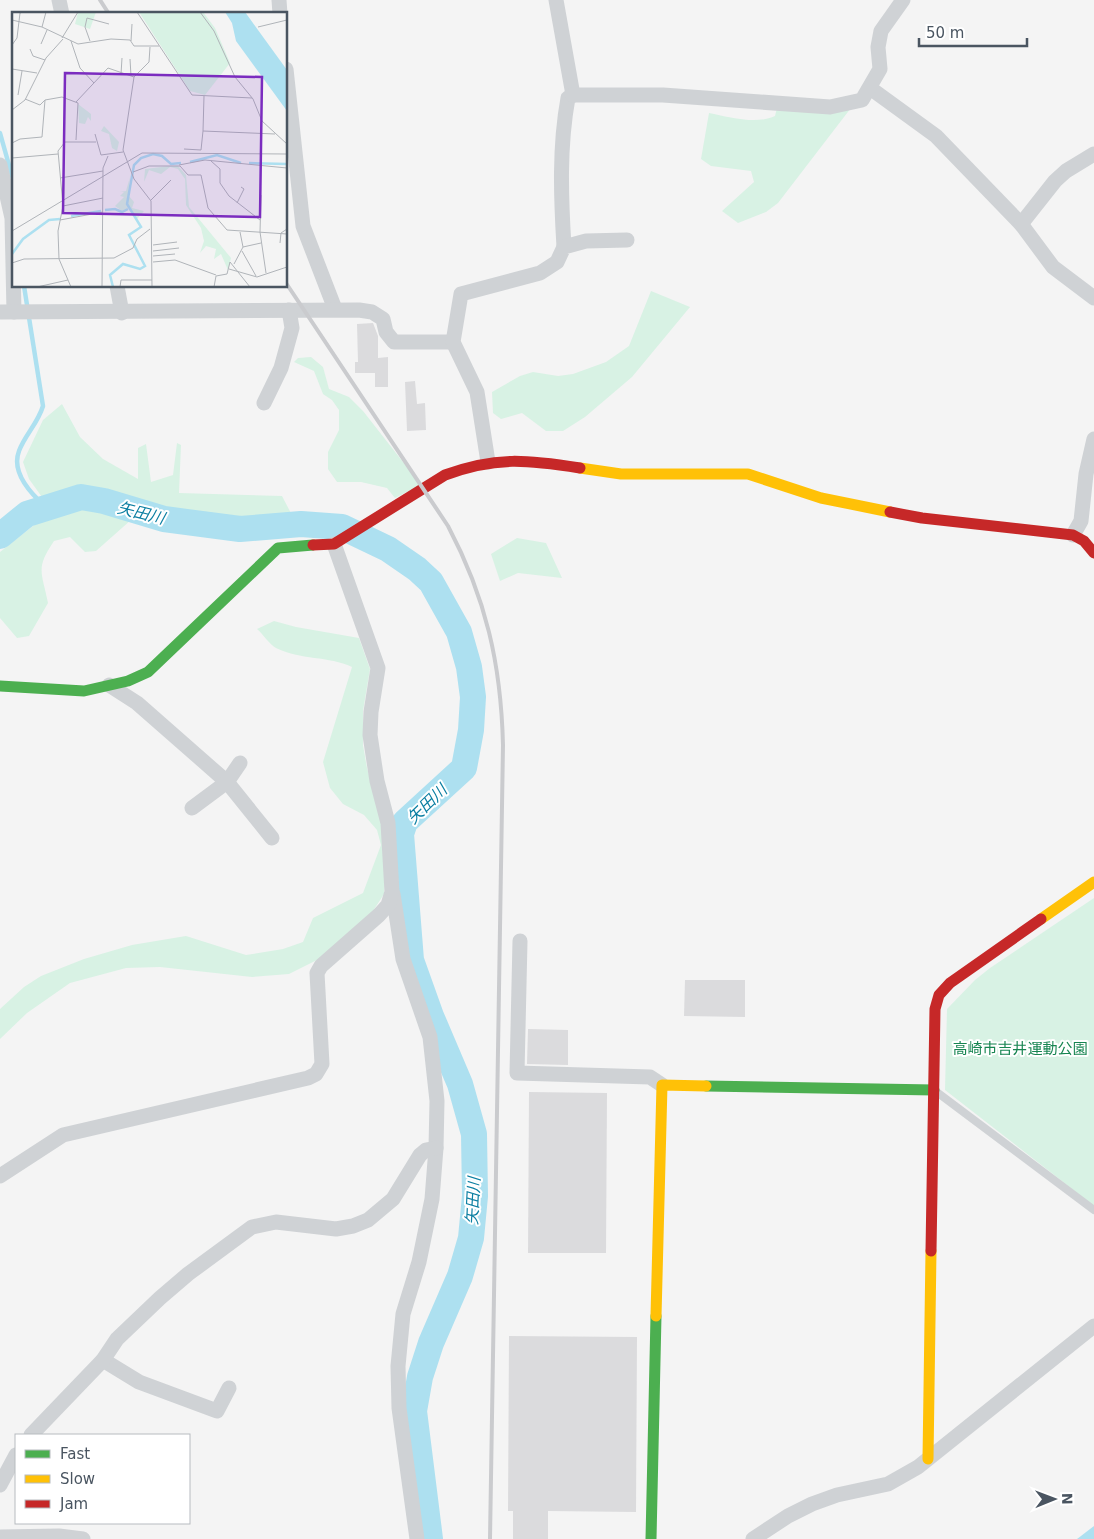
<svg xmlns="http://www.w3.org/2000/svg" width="1094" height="1539" viewBox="0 0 1094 1539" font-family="'DejaVu Sans','Noto Sans JP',sans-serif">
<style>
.green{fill:#d8f2e4}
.water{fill:#ade0f0}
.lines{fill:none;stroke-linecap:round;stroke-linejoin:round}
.stream{stroke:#ade0f0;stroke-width:4.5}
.river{stroke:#ade0f0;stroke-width:26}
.building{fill:#dbdbdd}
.lane{stroke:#cfd2d5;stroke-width:8}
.street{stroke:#cfd2d5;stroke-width:15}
.fast{stroke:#4caf50;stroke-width:11}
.slow{stroke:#ffc107;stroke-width:11}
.jam{stroke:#c62828;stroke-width:11}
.rail{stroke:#cacbce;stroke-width:4}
.labels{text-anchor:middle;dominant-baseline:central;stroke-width:4;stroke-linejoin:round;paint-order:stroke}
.park-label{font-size:15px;fill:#178551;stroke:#fff}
.water-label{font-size:16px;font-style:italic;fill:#0c7fa2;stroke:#fff}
.inset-river{fill:none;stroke:#ade0f0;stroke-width:2.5}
.inset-road{fill:none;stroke:#b0b4b9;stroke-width:1}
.view{fill:#7b2cbf;fill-opacity:0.15;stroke:#7b2cbf;stroke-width:2.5}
.inset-edge{fill:none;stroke:#4a5561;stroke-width:2.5}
</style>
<rect width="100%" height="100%" fill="#f4f4f4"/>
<g class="green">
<path d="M780 96 811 104H854L778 203 766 212 738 223 722 211 754 182 751 171 711 166 701 159 709 113C729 117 756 125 775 116Z"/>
<polygon points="651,291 690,307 632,377 585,417 563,431 546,431 522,413 501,419 493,413 492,392 520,376 533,372 558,376 573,374 606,362 629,346"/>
<polygon points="311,357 323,367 329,389 349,397 363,411 421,485 395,498 387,488 361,482 337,482 328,469 328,452 339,430 339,410 332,400 323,394 314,371 294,362 298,358"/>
<path d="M62 404 80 437 103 459 138 479V448L146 444 151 482 173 475 177 443 181 445 179 493 282 496 294 519 246 521 205 516 149 504 96 551 85 552 70 537 54 541C35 569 42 572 48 603L29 636 17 638 0 618V552L52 511 29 479 23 462 43 420Z"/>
<polygon points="517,538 546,543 562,578 518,573 500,581 491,554"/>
<path d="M274 621 296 627 359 638 370 669 363 711V745L367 768 384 826 387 846 384 894 373 911 319 959 289 974 252 977 160 967 126 968 70 983 27 1013 0 1039V1009L24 987 41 976 84 959 132 945 186 936 246 955 283 949 303 942 313 918 363 893 381 845 377 830 364 815 343 804 330 788 323 762 352 667C329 656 300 660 276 648 269 644 263 634 257 629Z"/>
<polygon points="1094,898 1094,1206 945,1090 947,1009 975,980 990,968"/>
</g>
<polygon class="water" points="1094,1526 1094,1539 1077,1539"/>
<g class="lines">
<g class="stream">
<polyline points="0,133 14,183"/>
<path d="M24 286 43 406C38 423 25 435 19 451 11 472 31 494 46 507"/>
</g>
<polyline class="river" points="0,536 27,514 81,497 104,501 164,519 240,529 301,524 342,527 388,549 417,569 431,582 459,632 469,667 473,697 471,730 464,768 405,822 401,834 411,960 431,1016 460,1084 474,1134 475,1196 471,1238 460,1276 431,1343 420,1377 414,1411 430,1539"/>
</g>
<g class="building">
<polygon points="373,323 378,336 378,358 388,357 388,387 375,387 375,373 355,373 355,362 358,362 357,324"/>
<polygon points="415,381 417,404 425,403 426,430 407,431 405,382"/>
<polygon points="685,980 745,980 745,1017 684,1016"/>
<polygon points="528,1029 568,1030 568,1065 527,1064"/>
<polygon points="529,1092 607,1093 606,1253 528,1253"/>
<polygon points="509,1336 637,1337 636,1512 548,1511 548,1539 513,1539 513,1511 508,1511"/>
</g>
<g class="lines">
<polyline class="lane" points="938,1093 1094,1210"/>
<g class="street">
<polyline points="59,0 62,14"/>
<polyline points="279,0 280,14"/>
<path d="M556 0 573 95 568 98C559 147 561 198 564 247"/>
<polyline points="286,69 303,226 335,309"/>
<polyline points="870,88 936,136 1021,224 1053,267 1094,298"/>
<polyline points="573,95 663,95 830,107 862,100 880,69 878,47 881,31 903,0"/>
<polyline points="0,165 12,218 14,312"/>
<polyline points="1021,224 1055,181 1066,171 1094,154"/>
<polyline points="117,286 122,313"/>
<polyline points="0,312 359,310 372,312 383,319 386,332 394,342 453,342"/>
<polyline points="264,403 281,368 292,328 289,310"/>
<polyline points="488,462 477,392 453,342 461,294 540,273 557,262 564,247 586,241 627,240"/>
<polyline points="1073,535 1081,521 1086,474 1094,439"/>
<polyline points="109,685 137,703 227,782 272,838"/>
<polyline points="192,808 227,782 240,763"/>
<polyline points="393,894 403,959 430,1037 437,1101 436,1148 432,1199 419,1262 403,1314 398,1366 399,1408 417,1539"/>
<polyline points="520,941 517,1073 650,1077 662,1085"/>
<polyline points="0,1176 63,1135 308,1078 316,1074 322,1064 317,973 321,966 379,915 388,905 392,892 388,823 377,781 370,735 371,712 378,668 334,544"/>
<polyline points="103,1360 139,1382 217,1411 229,1388"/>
<polyline points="31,1435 103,1360 117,1339 160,1298 188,1274 252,1227 276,1222 336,1229 353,1226 368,1220 393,1199 420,1155 426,1150 436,1148"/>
<polyline points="0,1485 16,1455"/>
<polyline points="0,1537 59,1536 83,1539"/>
<polyline points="753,1539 788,1516 812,1504 837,1495 888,1484 918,1467 1094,1326"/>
</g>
<g class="fast">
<polyline points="0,686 84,691 128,681 148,672 278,548 313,545"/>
<polyline points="706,1086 934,1090"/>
<polyline points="651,1539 656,1316"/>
</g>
<g class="slow">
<polyline points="580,468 621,474 748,474 821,498 890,512"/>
<polyline points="1041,919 1094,882"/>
<polyline points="656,1316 662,1085 706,1086"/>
<polyline points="928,1459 931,1251"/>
</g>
<g class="jam">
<polyline points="890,512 922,518 1073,535 1084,541 1094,553"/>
<path d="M313 545 334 544 445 475C496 456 528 460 580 468"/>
<polyline points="931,1251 935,1009 939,995 950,983 1041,919"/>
</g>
<g class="rail">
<polyline points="100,0 109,14"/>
<path d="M286 283 448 526C486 598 501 664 503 745L490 1539"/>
</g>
</g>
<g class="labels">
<g class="park-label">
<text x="1020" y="1049">高崎市吉井運動公園</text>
</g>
<g class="water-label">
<text transform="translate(141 513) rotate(14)">矢田川</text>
<text transform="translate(427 804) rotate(-44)">矢田川</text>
<text transform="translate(473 1201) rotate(-87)">矢田川</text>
</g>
</g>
<g transform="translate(12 12)">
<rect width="275" height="275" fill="#f4f4f4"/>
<path d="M66 0H84L78 17 63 12ZM127 0H191L203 16 218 51 193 83 178 79ZM66 92 79 102V109L76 105 73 112 67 111ZM92 114 107 130 105 139 100 136 97 122 89 119ZM157 154H166L174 163 177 195 219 246 216 258 209 242 202 247 204 237 194 234 188 241 192 229 189 216 174 193 173 167 166 157 158 155 149 162 137 158 132 170 133 157ZM118 165 116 183 122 190 120 196 132 199 125 207 116 196 110 199 103 194 112 185 108 184 112 180H108L114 179Z" fill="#d8f2e4"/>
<path d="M213 0H233L275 58V99L224 29 220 11Z" fill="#ade0f0"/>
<path class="inset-river" d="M178 150 205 143 229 151M237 151 275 152M93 198 103 197 110 200 116 197M59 204 89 199M0 242 11 227 37 208 48 207M101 275 98 263 111 252 128 257 133 254 117 223 129 215 115 192 122 153 129 146 141 142 150 144 159 152 169 151"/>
<path class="inset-road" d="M125 0 180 83 240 86M188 0 202 19 223 65 241 87 250 109 275 132M0 8 30 15 66 32 99 27 118 28 122 34H147M30 15 34 0M246 15 275 8M50 26 66 0M59 29 68 56 82 71M78 29 73 15 75 6 97 12M119 29 120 12M29 32 35 18M0 33 5 26 8 1 11 0M138 35 137 50 122 65 111 138 122 167 139 189 140 275M18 37 21 44 33 48M118 47 119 64M0 57 25 61M109 62 110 46M6 83 10 59M192 84 191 119 263 122M13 87 28 93 33 88 50 85 66 91 64 128M64 90 96 56 122 65M0 98 13 88 34 46 51 27M83 122 89 143 111 140M0 131 8 127 30 125 33 88M172 137 189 138 191 119M0 146 46 142M199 149 208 157V171L217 184 248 208M167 153 193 148 275 156M121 160 137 154H168L176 163H189L196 196 215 218 275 222M48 166 91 159M249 183 248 220 254 261M139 188 159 168M225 191 232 177 229 175M51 194 91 186M48 208 91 200M0 219 130 141 275 142M228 220 231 235M268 231 269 221 275 217M141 233 165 230M141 239 167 236M230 239 244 264M141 244 163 242M141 250 163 248 204 263M0 251 12 247 102 246 121 236 125 227 138 217M222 252 231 235 249 231M217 257 245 265 275 255M25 275 56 268M59 275 47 247 46 219 51 194 46 139 53 130H84M90 275 91 156 96 144M108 275 109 268H140M202 275 204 264 215 262 218 250 238 275"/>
<path class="view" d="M53 61 250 65 248 205 51 201Z"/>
<rect width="275" height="275" class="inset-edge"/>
</g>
<rect x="15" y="1434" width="175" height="90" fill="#ffffff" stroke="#b7bbc0"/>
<rect x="25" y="1450" width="25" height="8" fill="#4caf50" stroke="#b7bbc0"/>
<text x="60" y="1459" font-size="15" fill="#4a5561">Fast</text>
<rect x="25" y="1475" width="25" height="8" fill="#ffc107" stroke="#b7bbc0"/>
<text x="60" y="1484" font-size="15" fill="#4a5561">Slow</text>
<rect x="25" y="1500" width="25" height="8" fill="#c62828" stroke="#b7bbc0"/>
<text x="60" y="1509" font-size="15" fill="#4a5561">Jam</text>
<g transform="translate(1054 1499) rotate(89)" stroke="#ffffff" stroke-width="4" paint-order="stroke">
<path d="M0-4L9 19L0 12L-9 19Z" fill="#4a5561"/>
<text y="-8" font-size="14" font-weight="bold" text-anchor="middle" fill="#4a5561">N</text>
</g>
<path d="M919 38v8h108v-8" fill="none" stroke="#4a5561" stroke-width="2.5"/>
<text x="926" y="38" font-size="15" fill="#4a5561" stroke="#ffffff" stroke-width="4" paint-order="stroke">50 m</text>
</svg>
